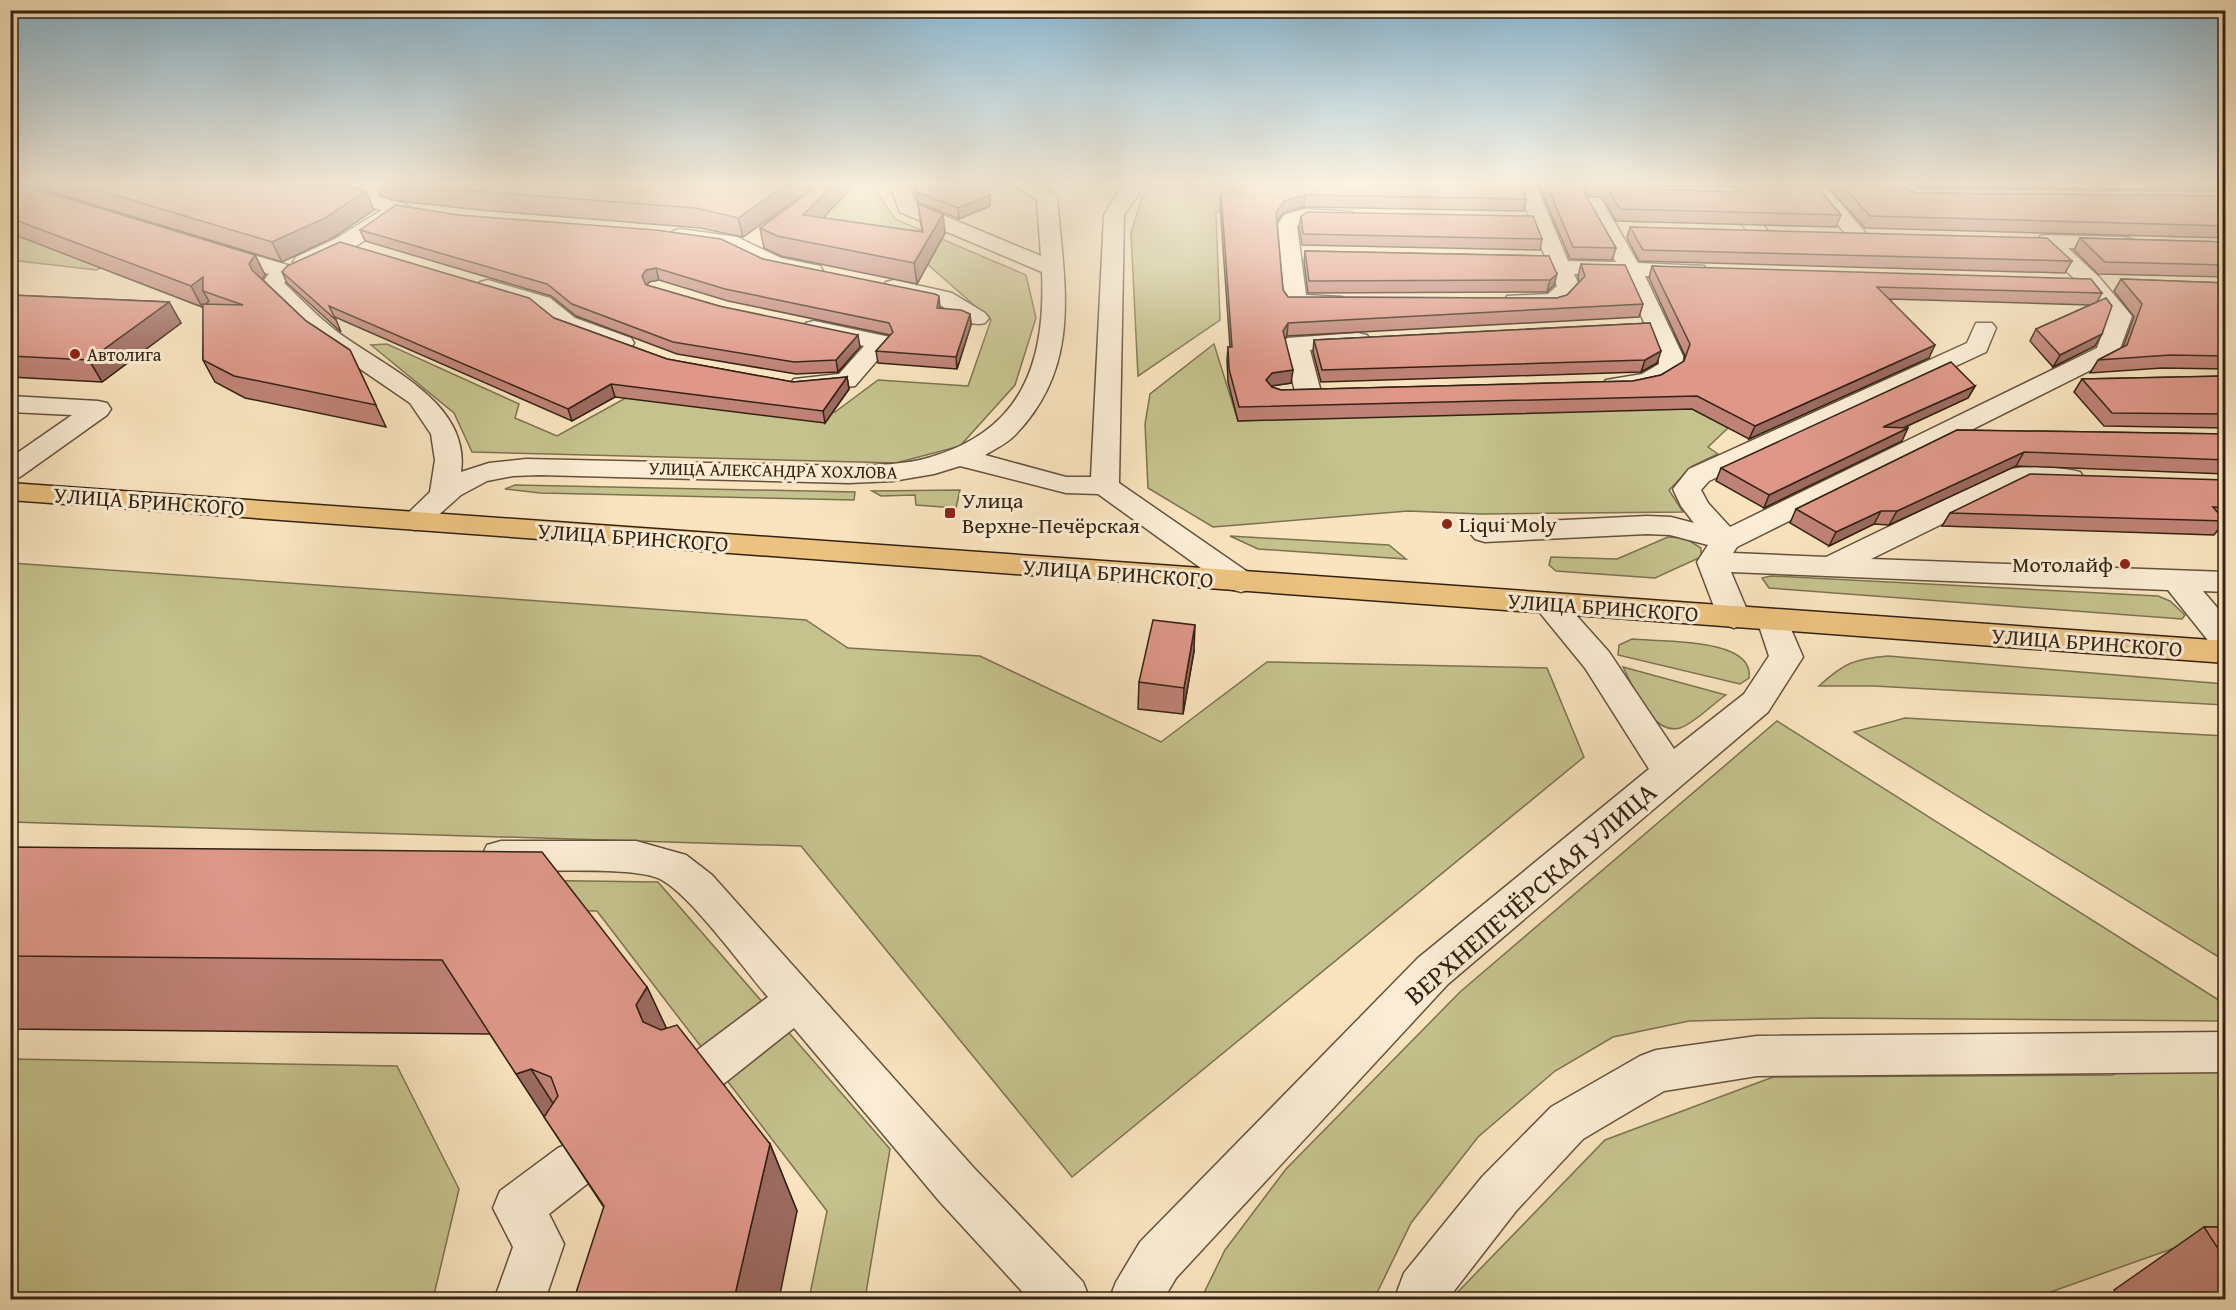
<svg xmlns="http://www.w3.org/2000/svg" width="2236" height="1310" viewBox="0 0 2236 1310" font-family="'Gentium Book Plus',serif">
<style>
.green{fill:#c5c28d;stroke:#7c7250;stroke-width:1.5}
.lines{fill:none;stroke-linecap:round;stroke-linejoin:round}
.minor-casing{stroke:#64523d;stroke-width:3}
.major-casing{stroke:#332212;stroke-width:3}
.minor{fill:#fbedd5;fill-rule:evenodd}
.major{fill:#ecc280;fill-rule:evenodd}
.wall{fill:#bf8276;stroke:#332212;stroke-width:1.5;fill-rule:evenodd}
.shaded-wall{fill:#9b6a60;stroke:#332212;stroke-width:1.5}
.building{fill:#de9789;stroke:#332212;stroke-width:1.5}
.poi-dot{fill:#8f2418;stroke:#fbedd5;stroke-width:2}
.labels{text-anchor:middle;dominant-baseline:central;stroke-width:6;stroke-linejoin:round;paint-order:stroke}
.far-poi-label{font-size:18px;fill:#332212;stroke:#fbedd5;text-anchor:start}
.far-street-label{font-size:18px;fill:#332212;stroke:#fbedd5}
.poi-label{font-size:22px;fill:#332212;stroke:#fbedd5;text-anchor:start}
.street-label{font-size:22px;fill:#332212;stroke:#fbedd5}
.near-street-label{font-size:27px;fill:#332212;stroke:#fbedd5}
</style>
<rect width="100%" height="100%" fill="#f9e4bf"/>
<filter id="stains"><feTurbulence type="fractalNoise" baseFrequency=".00333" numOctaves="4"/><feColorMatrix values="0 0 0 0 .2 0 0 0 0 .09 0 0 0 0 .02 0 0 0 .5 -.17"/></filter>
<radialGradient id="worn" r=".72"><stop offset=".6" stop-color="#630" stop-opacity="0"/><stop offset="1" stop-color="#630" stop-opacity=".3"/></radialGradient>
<g class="green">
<polygon points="460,183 871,183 895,219 1026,275 1036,318 1015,385 960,446 896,463 472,452 454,413 371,345 387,344 519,404 515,418 557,436 631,395 835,412 878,380 968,386 991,320 910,249 806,232 828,195 794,187 721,213"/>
<polygon points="1162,183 1331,183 1258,187 1216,213 1220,320 1138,376 1131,233 1143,194"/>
<polygon points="11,226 143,251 96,270 11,260"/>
<polygon points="1214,344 1238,421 1709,399 1740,422 1728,428 1708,447 1718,454 1692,466 1669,490 1683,512 1481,514 1408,511 1213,527 1148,488 1145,424 1150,394"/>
<polygon points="515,485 855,492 854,500 540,493 505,489"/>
<polygon points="960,490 956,508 916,505 915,495 881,496 872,491"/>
<polygon points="1230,536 1389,545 1406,559 1258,549"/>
<polygon points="1668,537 1685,538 1701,548 1701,557 1655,578 1556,571 1549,565 1551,557 1617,559"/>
<polygon points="11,563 806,620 848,648 980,656 1161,742 1267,662 1547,668 1584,757 1072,1177 801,846 11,822"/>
<polygon points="1771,576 2158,596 2170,601 2185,615 2182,619 1769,588 1762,578"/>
<path d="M1632 639C1659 642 1755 637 1749 678L1740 684 1618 655 1619 645Z"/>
<path d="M1888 656 2225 684V705L1874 686H1819C1844 663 1854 659 1888 656Z"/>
<path d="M1623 667 1726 695C1714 703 1692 725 1680 728 1652 736 1633 686 1623 667Z"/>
<polygon points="1905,718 2225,736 2225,961 1854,732"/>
<polygon points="1777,721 2225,1004 2225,1021 1816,1018 1689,1021 1613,1037 1555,1071 1478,1137 1411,1223 1374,1299 1201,1299 1225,1250 1286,1169 1460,992"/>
<polygon points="11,873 658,882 890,1149 865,1299 809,1299 827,1211 597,911 11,904"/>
<polygon points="2164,1036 2225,1036 2225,1230 2031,1299 1450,1300 1605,1140 1773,1077 2113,1075"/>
<polygon points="11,1059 397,1066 459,1189 433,1299 11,1299"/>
</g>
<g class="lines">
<g class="minor-casing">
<g id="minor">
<path d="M370 183H395L376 196 406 204 409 208 406 212C383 228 324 273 296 267L293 262 296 257 335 239 382 210 351 202 348 198Z"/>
<path d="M889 183H909L916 204 1041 256 1037 200 1011 183H1036L1057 197C1064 284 1083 364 1016 434 1008 443 995 449 985 455L1066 477H1091L1104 215 1124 183H1146L1124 215 1119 483 1252 575 1256 582 1252 589 1241 592 1230 589 1098 494 1066 493 960 466 934 474 893 481 849 483 539 475 513 476 487 481 461 495 425 527 415 530 405 527 400 521 430 492 435 460 431 434 410 403 318 340 264 289 261 284 269 274 210 256 207 251 210 246 218 245 291 266 294 271 284 283C301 299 317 316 335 330 381 366 471 400 461 472L489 463 526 459 849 466C876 465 905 465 931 457 1023 430 1046 361 1042 272L900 212Z"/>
<path d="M1529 183 1538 189 1568 261 1616 262 1583 202 1586 198H1600L1603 202 1638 263 1704 266 1707 271 1704 276 1696 278 1645 276 1683 356C1684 388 1631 397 1606 390L1602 385 1606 380 1642 374 1659 364V356L1623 275 1574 274 1580 287 1562 306H1507L1504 301 1507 296 1548 294 1557 286 1518 189 1521 185Z"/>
<polygon points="1713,183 1733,183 1769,233 1765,237 1751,237"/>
<polygon points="1802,183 1823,183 1864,231 1868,235 1864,239 1850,239"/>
<path d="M1304 209 1352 212 1355 216 1352 220C1337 224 1309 215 1297 226L1306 295 1342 297 1345 302 1342 307H1287L1284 302 1277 226 1284 215Z"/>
<path d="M680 229 737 237 781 258 820 266 823 271 820 276C786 284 754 256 723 248 707 243 689 244 673 239L669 235 673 231Z"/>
<path d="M2048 235 2122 237 2130 238 2133 243 2130 248 2122 249 2068 248 2099 277 2132 316 2117 357 1737 547 1733 553 1826 557 2006 470C2028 465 2058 467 2080 472L2084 478 2080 484 2070 486 2021 485 1871 559 2226 572V592L2203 591 2226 618V651L2214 648 2168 590 1731 572 1750 617 1745 624 1734 628 1723 624 1718 617 1697 562 1708 545 1670 535 1647 534 1485 542 1475 539 1470 533 1475 527 1485 524 1647 516 1671 517 1694 523 1681 506 1673 489 1689 469 1967 343 1976 323H1992L1996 328 1986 352 1709 481 1701 490 1708 503 1730 527 2097 348 2108 317 2083 287 2040 246 2037 241 2040 236Z"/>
<polygon points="488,280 550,298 575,318 631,338 634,343 631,348 622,350 559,328 534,308 480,292 477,287 480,282"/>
<path d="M894 280 952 293 985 313 989 318 985 323C966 328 954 312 938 304 923 297 902 296 886 292L883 287 886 282Z"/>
<polygon points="814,321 890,337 893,342 855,386 803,392 794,389 790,384 794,379 839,374 864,346 806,333 802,328 806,323"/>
<polygon points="1358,333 1367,335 1370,340 1367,345 1310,350 1321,392 1317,397 1308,400 1299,397 1295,392 1284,343 1287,338"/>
<polygon points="10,396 98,401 107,403 111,409 107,415 20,477 10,479 10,458 72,415 10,412"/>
<polygon points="1548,593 1559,596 1609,652 1674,749 1744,694 1769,656 1757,620 1762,613 1773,609 1784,613 1803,657 1768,712 1448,984 1176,1278 1163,1300 1109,1300 1116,1282 1140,1242 1418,958 1649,769 1585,668 1532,603 1537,596"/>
<path d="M501 841H636L686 855 712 875 974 1168 1083 1282 1090 1300H1030L940 1202 794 1028 712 1093 696 1099 680 1093 673 1078 680 1063 768 997C744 969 690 894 660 879 635 866 535 872 501 871L487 867 482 856 487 845Z"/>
<polygon points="2226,1032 2226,1072 1757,1076 1664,1091 1583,1139 1516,1211 1447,1300 1394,1300 1404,1273 1482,1177 1551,1107 1640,1056 1656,1050 1757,1036"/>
<polygon points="575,1141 592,1148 599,1164 592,1180 549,1214 564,1244 545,1300 494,1300 513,1247 493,1208 500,1191 558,1148"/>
</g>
</g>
<g class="major-casing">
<polygon id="major" points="10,483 2226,641 2226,663 10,500"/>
</g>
<use href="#minor" class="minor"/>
<use href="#major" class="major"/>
</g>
<g class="wall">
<polygon points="10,183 307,183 374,210 334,237 282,262 45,190 38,190 255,255 265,275 262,279 306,321 350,350 386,427 245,398 215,382 203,360 203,306 202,307 10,233"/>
<polygon points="308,183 365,183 355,190"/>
<polygon points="376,183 526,183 533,185 535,183 856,183 823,218 922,232 918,204 945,233 917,284 781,256 764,248 760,228 814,189 811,189 743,237 700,228 480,210 391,200 381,195"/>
<polygon points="914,183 973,183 990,195 990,206 959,219 918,202"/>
<polygon points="1464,183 1521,183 1526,199 1524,211 1304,207 1283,213 1277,222 1283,290 1288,297 1557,298 1567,295 1579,282 1578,276 1581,264 1643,304 1639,317 1287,336 1285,338 1291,383 1271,386 1272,387 1281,390 1633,381 1661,375 1684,362 1685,356 1649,278 1652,266 2102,293 2097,302 2095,346 2053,367 2030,341 2036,329 2090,305 1890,299 1929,358 1749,439 1692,409 1238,421 1228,382 1227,360 1228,347 1230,347 1220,205 1221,193 1464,186"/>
<path d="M1533 183H1814L1841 215 1836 227 1616 221 1602 197 1586 196 1616 248 1612 260 1570 259 1540 188ZM1652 186 1731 187 1738 191 1735 192 1648 189 1647 187Z"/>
<polygon points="1825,183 1903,183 1908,190 1917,193 2226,196 2226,238 1865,228"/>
<polygon points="1914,183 2226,183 2226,191 1918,188"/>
<polygon points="458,215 763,259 940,308 970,314 971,325 957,369 878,363 876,351 890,335 728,301 659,280 649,282 647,285 860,347 838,372 796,374 677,354 576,316 551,296 365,241 360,230"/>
<polygon points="1301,216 1542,239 1540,250 1302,245 1299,227"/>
<polygon points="1630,227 2072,261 2065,273 1639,261 1627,238"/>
<polygon points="2080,238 2226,242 2226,277 2098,274 2074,250"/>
<polygon points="1305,251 1549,256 1554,285 1547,292 1308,293 1304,262"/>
<polygon points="282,272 554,318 667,359 793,382 847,377 849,389 825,423 615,397 572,421 335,317 341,332 287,283"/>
<polygon points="2121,279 2226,283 2226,369 2162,368 2090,373 2098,360 2123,347 2134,317 2114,291"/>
<polygon points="10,295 169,302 181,323 102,382 10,377"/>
<polygon points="1650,323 1657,363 1641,372 1321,382 1313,352 1314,340"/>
<polygon points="2226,376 2226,428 2104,426 2074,392 2082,379"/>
<polygon points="1975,386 1968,398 1903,428 1902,441 1764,508 1716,481 1721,468"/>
<polygon points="1957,430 2226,434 2226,474 2016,466 1889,525 1874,524 1829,546 1790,523 1796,509"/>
<polygon points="2226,480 2226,522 2224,522 2214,535 1942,526 1950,513"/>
<polygon points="1194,651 1183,714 1138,709 1139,682"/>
<polygon points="10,847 647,987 666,1028 770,1144 797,1211 603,1206 490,1034 10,1029"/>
<polygon points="2204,1227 2226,1227 2226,1299 2119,1299 2114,1290"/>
</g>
<g class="shaded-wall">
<polygon points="352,183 365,183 355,190"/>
<polygon points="789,183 810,183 811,189 743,237 738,218"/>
<polygon points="835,183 856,183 807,235 803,215"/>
<polygon points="1643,183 1653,183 1652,186 1644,188"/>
<polygon points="1589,184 1586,196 1584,192"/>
<polygon points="366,191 374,210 334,237 282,262 272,242"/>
<polygon points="990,195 990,206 959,219 958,208"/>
<polygon points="1305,195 1304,207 1283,213 1275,225 1276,213 1284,201"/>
<polygon points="943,214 945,233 917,284 914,263"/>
<polygon points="255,255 265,275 259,284 249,264"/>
<polygon points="656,268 659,280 649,282 645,288 642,276 646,270"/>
<polygon points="1557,274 1554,285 1547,292 1550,280"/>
<polygon points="203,277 203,291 209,301 202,307 191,286"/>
<polygon points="939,296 940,308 938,320 937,308"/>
<polygon points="169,302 181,323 102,382 89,360"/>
<polygon points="970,314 971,325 957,369 956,357"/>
<polygon points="1288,323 1287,336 1282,344 1283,331"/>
<polygon points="2102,334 2095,346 2053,367 2060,355"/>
<polygon points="858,335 860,347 838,372 836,360"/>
<polygon points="1935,345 1929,358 1749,439 1755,426"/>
<polygon points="1661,351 1657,363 1641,372 1645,360"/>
<polygon points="1293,370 1291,383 1271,386 1266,380 1272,373"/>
<polygon points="847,377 849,389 825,423 823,411"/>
<polygon points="611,384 615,397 572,421 568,409"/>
<polygon points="1975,386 1968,398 1877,440 1883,427"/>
<polygon points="1908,428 1902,441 1764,508 1769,495"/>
<polygon points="2024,452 2016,466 1889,525 1897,511"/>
<polygon points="1881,511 1874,524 1829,546 1836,532"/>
<polygon points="1195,625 1194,651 1183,714 1184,688"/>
<polygon points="647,987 681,1059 643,1022 636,1005"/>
<polygon points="531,1069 576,1139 562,1144 516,1074"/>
<polygon points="770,1144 797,1211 779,1299 734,1299"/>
</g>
<g class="building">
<polygon points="75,183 307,183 366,191 325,218 272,242"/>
<polygon points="406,183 526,183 533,185 535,183 789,183 738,218 696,208 473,191"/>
<polygon points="822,183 835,183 803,215 923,232 918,204 943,214 914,263 777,236 760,228"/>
<polygon points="915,183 973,183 990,195 958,208 917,192"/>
<polygon points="1249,183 1472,186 1470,183 1521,183 1526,199 1305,195 1284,201 1276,213 1283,290 1288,297 1557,298 1567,295 1585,276 1581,264 1625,265 1643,304 1288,323 1283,331 1293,370 1272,373 1266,380 1272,387 1281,390 1633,381 1661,375 1684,361 1690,344 1652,266 2091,279 2102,293 1877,287 1935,345 1755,426 1697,396 1239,407 1229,369 1228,347 1232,347 1221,193"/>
<polygon points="1546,183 1644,183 1648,189 1735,192 1743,190 1746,183 1814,183 1841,215 1620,209 1605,185 1589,184 1584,192 1616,248 1573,247"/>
<polygon points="1840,183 1903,183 1908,190 1917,193 2226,196 2226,226 1870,216"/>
<polygon points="10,187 30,187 255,255 249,264 252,270 306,321 350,350 376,405 234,376 203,360 203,304 243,305 203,291 203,277 191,286 10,218"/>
<polygon points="396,205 458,215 656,230 721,239 763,259 935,294 939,296 937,308 961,310 970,314 956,357 876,351 893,332 889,323 725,289 656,268 646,270 642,276 646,285 719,306 858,335 836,360 794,362 673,342 572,304 547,284 360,230"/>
<polygon points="1307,212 1533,216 1542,239 1303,234 1301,216"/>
<polygon points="1630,227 2047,238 2072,261 1643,250"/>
<polygon points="2080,238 2226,242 2226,265 2105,262"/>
<polygon points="340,242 529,298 554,318 667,359 793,382 847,377 823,411 611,384 568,409 329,306 336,320 282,272 287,266"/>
<polygon points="1305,251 1549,256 1557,274 1550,280 1309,281"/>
<polygon points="2121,279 2226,283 2226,356 2170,355 2098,360 2127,345 2142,304"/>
<polygon points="10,295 169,302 89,360 10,356"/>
<polygon points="2106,298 2112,306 2102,334 2060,355 2036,329"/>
<polygon points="1650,323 1661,351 1645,360 1322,370 1314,340"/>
<polygon points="1951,362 1975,386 1883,427 1908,428 1769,495 1721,468"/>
<polygon points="2226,376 2226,414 2112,413 2082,379"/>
<polygon points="1957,430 2226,434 2226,460 2024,452 1897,511 1881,511 1836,532 1796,509"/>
<polygon points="2030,474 2226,480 2226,508 2213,507 2225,521 1950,513"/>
<polygon points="1153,620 1195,625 1184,688 1139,682"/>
<polygon points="10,847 542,852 647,987 636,1005 643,1022 661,1030 677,1025 770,1144 734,1299 574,1299 604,1206 544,1117 558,1096 551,1077 531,1069 516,1074 442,960 10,956"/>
<polygon points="2204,1227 2226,1227 2226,1261"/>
</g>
<linearGradient id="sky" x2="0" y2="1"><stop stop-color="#8ab8d3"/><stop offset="0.5" stop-color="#fcf3e2"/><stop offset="1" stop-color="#fcf3e2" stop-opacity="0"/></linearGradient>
<rect width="2236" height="367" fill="url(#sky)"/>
<g class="poi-dot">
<circle cx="75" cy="354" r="6"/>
<rect x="944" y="507" width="12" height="12" rx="3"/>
<circle cx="1447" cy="524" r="6"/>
<circle cx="2125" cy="564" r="6"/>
</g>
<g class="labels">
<g class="far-poi-label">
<text x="87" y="354">Автолига</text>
</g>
<g class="far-street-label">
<text transform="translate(773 470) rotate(1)">УЛИЦА АЛЕКСАНДРА ХОХЛОВА</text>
</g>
<g class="poi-label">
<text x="962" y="500">Улица<tspan x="962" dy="25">Верхне-Печёрская</tspan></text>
<text x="1459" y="524">Liqui Moly</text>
<text x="2113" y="564" text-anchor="end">Мотолайф</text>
</g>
<g class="street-label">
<text transform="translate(149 501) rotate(4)">УЛИЦА БРИНСКОГО</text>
<text transform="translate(633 537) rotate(4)">УЛИЦА БРИНСКОГО</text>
<text transform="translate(1118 573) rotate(4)">УЛИЦА БРИНСКОГО</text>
<text transform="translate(1603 607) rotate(4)">УЛИЦА БРИНСКОГО</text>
<text transform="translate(2087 642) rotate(4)">УЛИЦА БРИНСКОГО</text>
</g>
<g class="near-street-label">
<text transform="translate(1530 893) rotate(-41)">ВЕРХНЕПЕЧЁРСКАЯ УЛИЦА</text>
</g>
</g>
<rect width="2236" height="1310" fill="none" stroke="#f9e4bf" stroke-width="36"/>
<rect x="12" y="12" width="2212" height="1286" fill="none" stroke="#332212" stroke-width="3"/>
<rect x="18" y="18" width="2200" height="1274" fill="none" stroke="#332212" stroke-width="1.5"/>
<rect width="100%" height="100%" filter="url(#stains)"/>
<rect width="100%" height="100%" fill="url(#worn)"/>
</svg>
